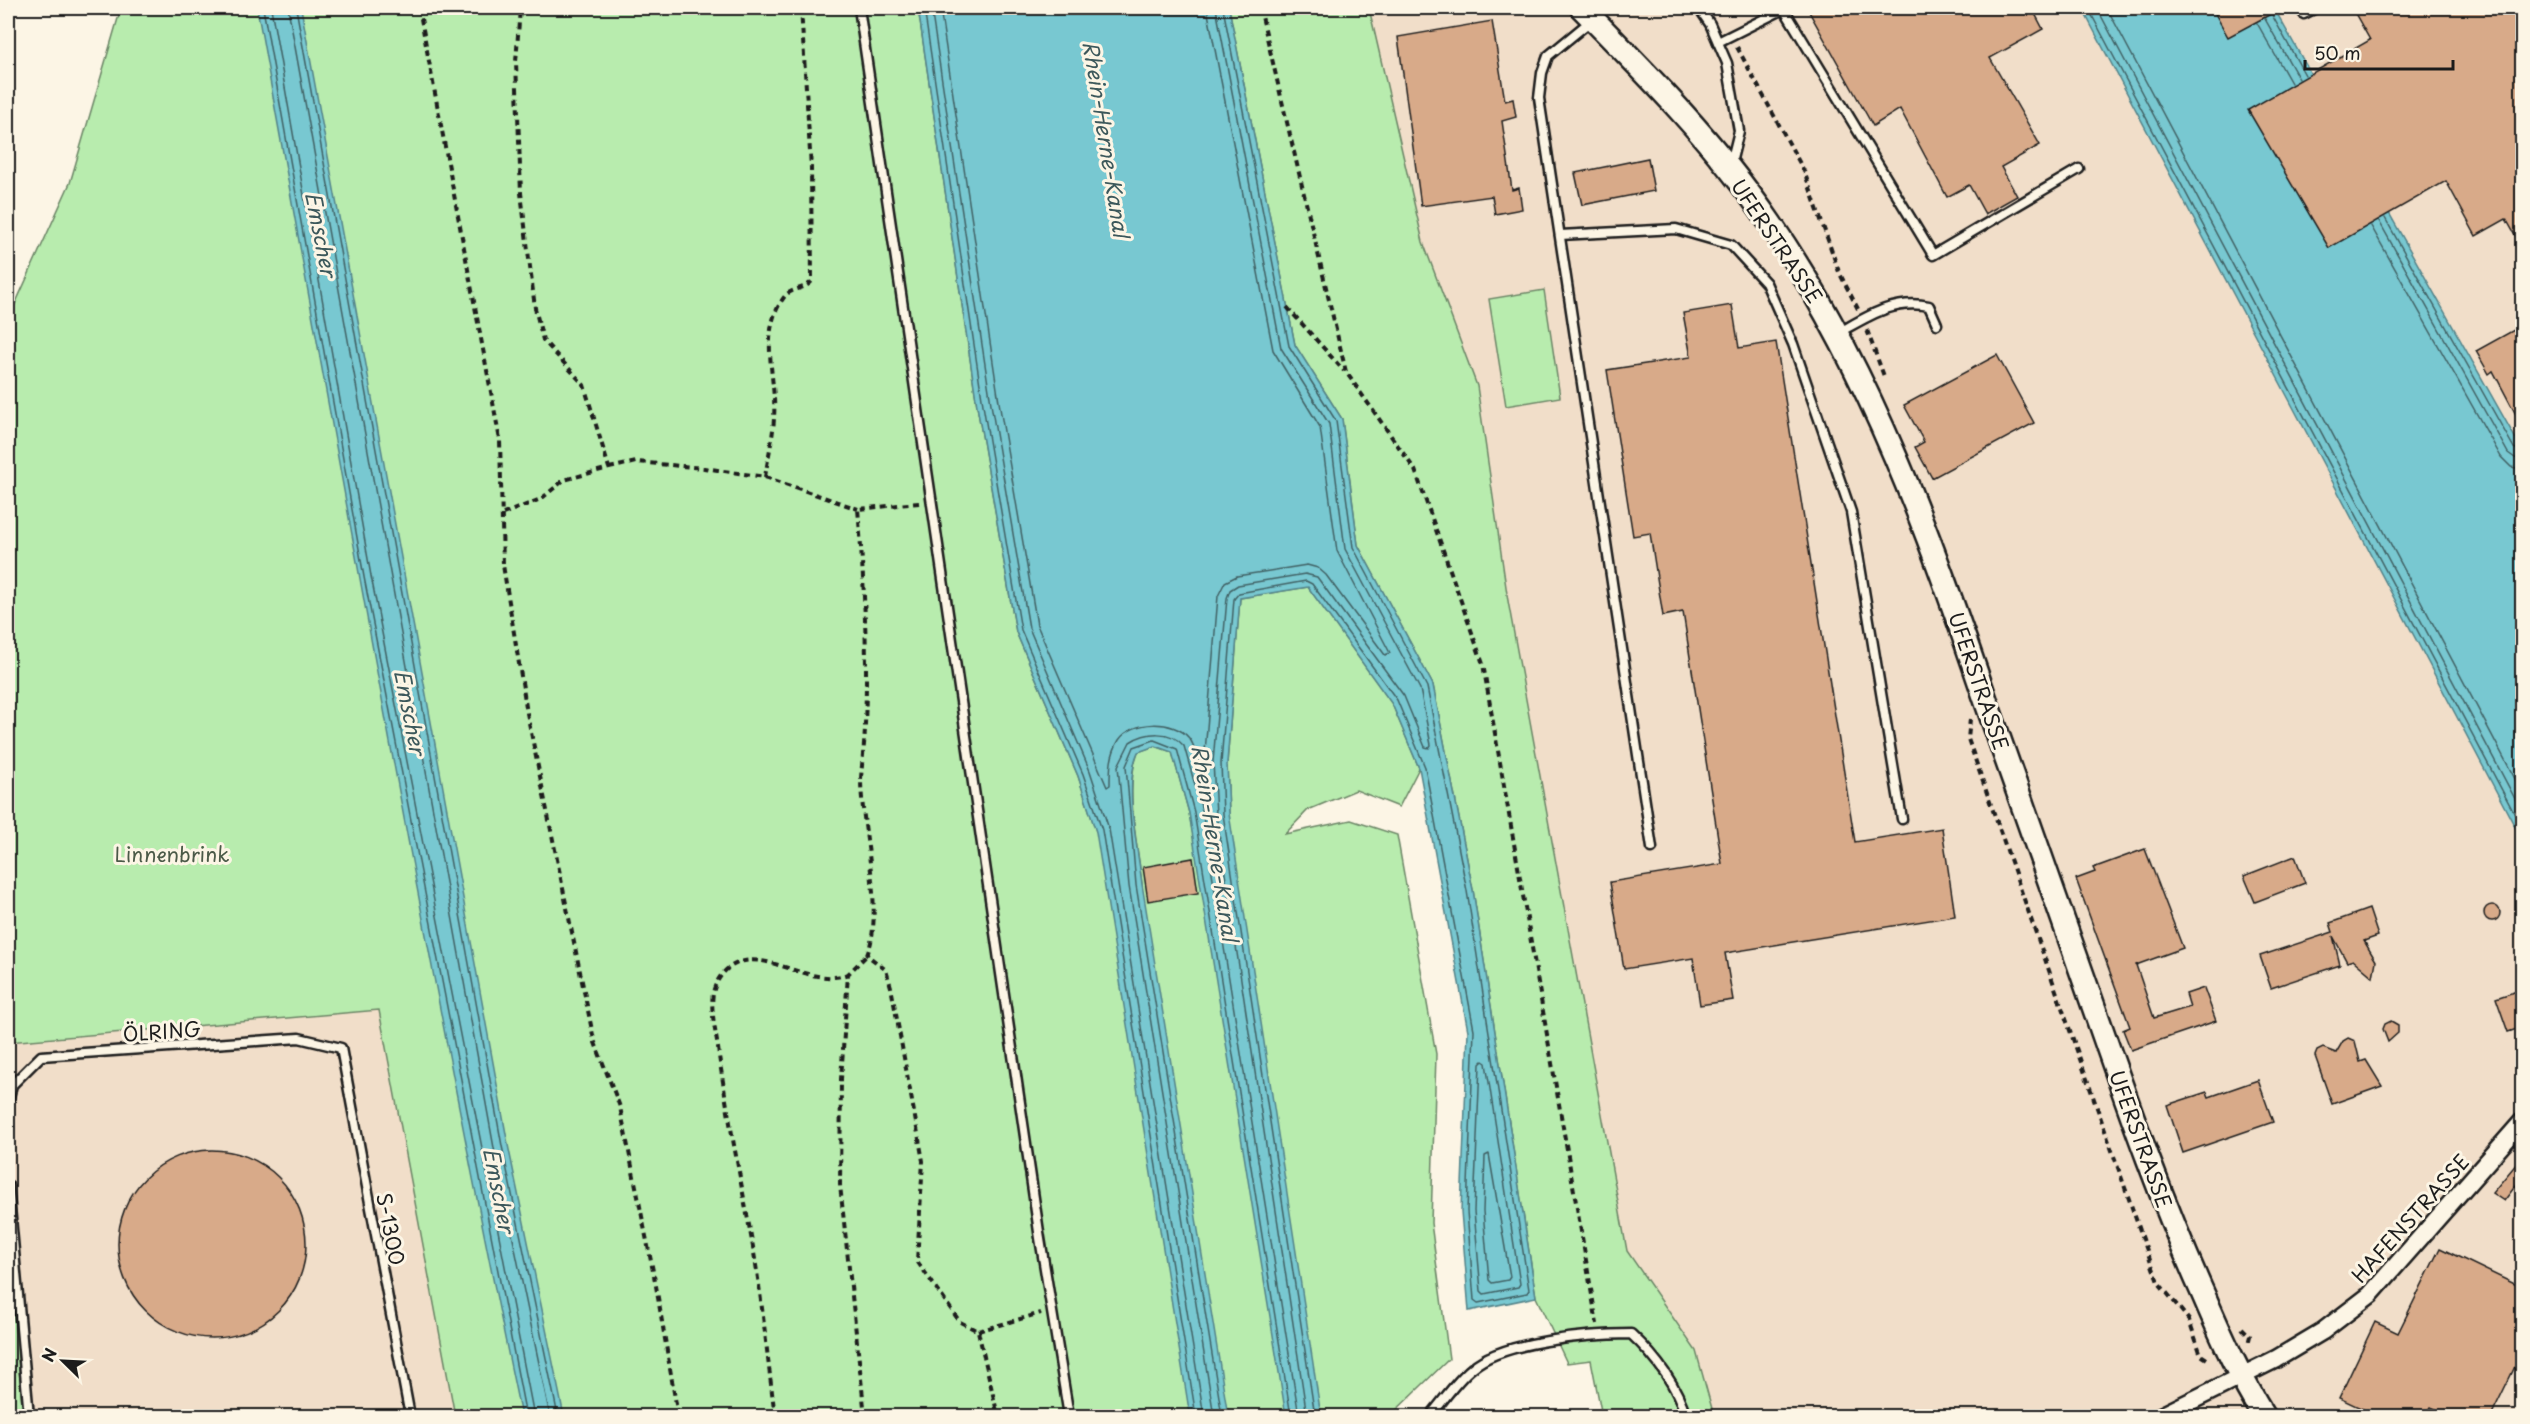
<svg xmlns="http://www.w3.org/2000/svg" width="2530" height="1424" viewBox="0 0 2530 1424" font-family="'Playpen Sans',sans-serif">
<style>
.built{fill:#f1dec9}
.green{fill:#b8ecae;stroke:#6a8465;stroke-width:1.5}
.water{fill:#78c8d1;stroke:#538389;stroke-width:1.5}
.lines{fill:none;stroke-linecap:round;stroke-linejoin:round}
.shore{stroke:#416164;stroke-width:1.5}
.building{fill:#d8aa89;stroke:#1c1c1c;stroke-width:1.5}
.lane-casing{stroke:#1c1c1c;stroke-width:13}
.street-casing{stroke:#1c1c1c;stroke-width:21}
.secondary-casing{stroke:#1c1c1c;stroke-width:27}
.path{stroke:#1c1c1c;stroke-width:4;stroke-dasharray:6 4.5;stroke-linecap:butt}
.lane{stroke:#fcf5e5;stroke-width:8}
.street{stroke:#fcf5e5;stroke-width:16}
.secondary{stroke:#fcf5e5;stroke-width:22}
.labels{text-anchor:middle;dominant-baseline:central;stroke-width:6;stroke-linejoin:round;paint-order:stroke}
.street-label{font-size:20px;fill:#1c1c1c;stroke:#fcf5e5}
.park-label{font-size:20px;fill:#4b5a48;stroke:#fcf5e5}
.water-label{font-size:21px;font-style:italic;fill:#3c585b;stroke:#fcf5e5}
</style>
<rect width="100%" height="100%" fill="#fcf5e5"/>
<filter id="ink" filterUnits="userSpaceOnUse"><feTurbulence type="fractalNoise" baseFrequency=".0167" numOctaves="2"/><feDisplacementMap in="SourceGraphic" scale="12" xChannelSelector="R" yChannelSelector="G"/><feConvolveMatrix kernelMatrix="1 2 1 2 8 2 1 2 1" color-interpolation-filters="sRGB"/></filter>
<g filter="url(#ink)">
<g class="built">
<polygon points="1369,8 2522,8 2522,1416 1714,1416 1696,1351 1627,1251 1508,601 1477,386 1423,242"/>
<polygon points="379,1010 455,1416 23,1416 8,1230 8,1042"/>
</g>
<g class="green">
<path d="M121 8H918L977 406 1016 632 1078 776 1096 831 1142 884C1138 846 1124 787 1138 752L1155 746 1172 752 1189 813 1200 874 1229 813 1227 764 1240 598 1308 587 1392 704 1419 768 1399 807 1356 790 1308 810 1285 834 1351 820 1397 835 1436 1054 1431 1223 1449 1359 1390 1416H455L379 1010 8 1042V320L70 183Z"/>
<polygon points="1229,8 1369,8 1423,242 1477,386 1508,601 1627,1251 1696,1351 1714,1416 1602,1416 1591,1360 1567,1363 1536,1297 1473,890 1433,685 1358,545 1342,419 1295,345"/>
<polygon points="1544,290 1560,397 1506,406 1489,299"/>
<polygon points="8,1230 23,1416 8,1416"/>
</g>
<g class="water">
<path d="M257 8H301L508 1145 564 1416H521C424 948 342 478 257 8Z"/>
<path d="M918 8H1229L1295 345 1342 419 1358 545 1433 685 1473 890 1536 1297 1469 1311 1461 1211 1468 1031 1419 768 1392 704 1308 587 1240 598 1227 763 1229 813 1321 1416H1286L1189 813 1172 752 1155 746 1138 752C1123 785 1138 848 1142 884L1228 1416H1190L1096 832 1078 776 1016 632 977 406Z"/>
<polygon points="2082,8 2274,8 2522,450 2522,840"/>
</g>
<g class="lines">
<g class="shore">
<polyline points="263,8 364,577 526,1416"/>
<polyline points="271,8 371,576 534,1416"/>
<polyline points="288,8 494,1148 550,1416"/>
<polyline points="296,8 502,1146 558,1416"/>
<polyline points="924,8 983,405 1021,630 1083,774 1102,830 1196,1416"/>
<polyline points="931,8 991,404 1029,628 1090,771 1109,829 1204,1416"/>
<path d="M940 8 999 402 1037 625 1107 787 1110 785C1110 768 1110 755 1119 740 1132 720 1174 719 1189 738 1195 745 1196 755 1199 764H1204L1218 596 1225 582 1237 576 1307 565 1318 568 1326 575 1385 655 1390 653 1337 551 1320 427 1273 350 1207 8"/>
<polyline points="1216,8 1281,348 1329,424 1345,549 1420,689 1431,745 1429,748 1425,747 1404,696 1317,577 1305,574 1238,585 1230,590 1227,598 1213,762 1216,814 1307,1416"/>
<polyline points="1223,8 1289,346 1336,421 1353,547 1427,687 1467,891 1529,1290 1527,1293 1478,1303 1474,1300 1467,1211 1474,1030 1425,767 1397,700 1312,584 1306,581 1239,593 1234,599 1221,763 1223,814 1315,1416"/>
<polyline points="2088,8 2522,828"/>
<polyline points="2097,8 2522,812"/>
<polyline points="2107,8 2522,792"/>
<polyline points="2272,15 2305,75"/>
<polyline points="2265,19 2299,79"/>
<polyline points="2257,23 2291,83"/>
<polyline points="2385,218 2514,448 2522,452"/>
<polyline points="2379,221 2508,453 2515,458 2522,460"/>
<polyline points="2371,226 2501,457 2511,467 2522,469"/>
<polygon points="1483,1061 1486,1063 1520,1284 1518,1287 1484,1294 1481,1291 1474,1211 1480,1064"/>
<polygon points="1489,1154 1510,1277 1508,1280 1492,1283 1489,1280 1483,1211 1485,1156"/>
<path d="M1214 1416 1129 886 1118 766 1130 742C1146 732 1170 729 1184 746L1202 810 1299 1416"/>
<polyline points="1222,1416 1136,885 1126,766 1134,747 1154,740 1177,749 1194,812 1291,1416"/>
</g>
</g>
<g class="building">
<polygon points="1807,8 2032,8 2043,29 1990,58 2040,145 2001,167 2017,196 1985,214 1969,185 1947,197 1900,109 1873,126"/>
<polygon points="2212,8 2282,8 2228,37"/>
<polygon points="2352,8 2523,8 2523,249 2506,219 2476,236 2446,181 2329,248 2248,110 2370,40"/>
<polygon points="1492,21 1505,101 1513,99 1516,117 1502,121 1512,190 1519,188 1522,209 1495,214 1492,196 1421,206 1398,37"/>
<polygon points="1648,158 1654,191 1582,205 1575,173"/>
<polygon points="1732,305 1739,348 1776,342 1855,842 1942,828 1955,916 1725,953 1733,1000 1700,1005 1693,958 1624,969 1610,882 1722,864 1683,612 1663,616 1650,533 1633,536 1607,370 1691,357 1683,313"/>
<polygon points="2523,325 2523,363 2522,426 2493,371 2489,374 2476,351"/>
<polygon points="1997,355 2034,423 1932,478 1915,447 1924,442 1904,405"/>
<polygon points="2145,849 2183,948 2136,965 2154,1018 2190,1007 2186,994 2204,988 2216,1021 2131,1050 2123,1030 2130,1027 2076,879 2095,872 2093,868"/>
<polygon points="2295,856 2305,883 2255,902 2244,876"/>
<polygon points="1193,858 1198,893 1148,901 1143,867"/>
<circle cx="2492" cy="913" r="8"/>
<polygon points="2369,909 2378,936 2364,941 2376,961 2373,977 2353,960 2347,962 2333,936 2340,965 2271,988 2260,956 2333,932 2330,923"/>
<polygon points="2523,989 2523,1027 2508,1032 2496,998"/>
<polygon points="2391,1021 2398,1025 2398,1033 2388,1042 2383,1029 2385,1024"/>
<polygon points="2348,1038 2355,1041 2360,1062 2366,1060 2382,1086 2332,1104 2315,1056 2317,1051 2323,1048 2336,1053 2343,1041"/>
<polygon points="2258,1080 2273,1122 2183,1153 2167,1105 2207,1092 2209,1097"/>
<circle cx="212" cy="1244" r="94"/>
<polygon points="2523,1156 2523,1176 2504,1201 2492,1193"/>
<polygon points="2440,1248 2523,1288 2523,1350 2491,1416 2451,1416 2431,1407 2426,1416 2359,1416 2363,1409 2339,1398 2375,1322 2398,1333"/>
</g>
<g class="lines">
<g class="lane-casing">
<g id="lane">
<polyline points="859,8 1039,1232 1069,1416"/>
<polyline points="1699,8 1710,24 1727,63 1739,131 1731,163"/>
<polyline points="1784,9 1933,255 2079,169"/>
<polyline points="2304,14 2316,8"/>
<polyline points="1593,19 1548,56 1542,73 1539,98 1652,848"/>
<polyline points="1718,42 1784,9 1783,8"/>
<polyline points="1560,235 1676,229 1731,245 1766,283 1793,344 1851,512 1902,819"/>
<path d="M1838 333C1867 317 1894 298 1929 306L1937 324"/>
<polyline points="8,1101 12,1085 41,1056 299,1038 341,1048 410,1416"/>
<polyline points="8,1185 29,1416"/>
<path d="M1430 1416C1443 1401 1456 1381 1472 1368 1502 1341 1591 1334 1631 1334 1656 1357 1676 1384 1686 1416"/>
</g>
</g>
<g class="street-casing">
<polyline id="street" points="2161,1416 2276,1359 2323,1331 2370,1295 2522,1122"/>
</g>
<g class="secondary-casing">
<path id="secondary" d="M1582 8C1648 75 1717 145 1770 223 1871 370 1931 539 1988 707 2024 812 2061 917 2099 1022 2131 1114 2164 1207 2204 1296 2222 1338 2240 1378 2264 1416"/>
</g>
<g class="path">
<polyline points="419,8 500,440 503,565 527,713 594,1040 620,1107 656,1286 678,1416"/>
<polyline points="1260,8 1346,372 1415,470 1483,664 1597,1324"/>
<polyline points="1737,47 1804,171 1839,272 1858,309"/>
<polyline points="1287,307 1344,371"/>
<polyline points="1867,330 1885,379"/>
<polyline points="609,468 636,462 704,468 765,477 858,509"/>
<path d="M765 477C768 458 773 438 774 418 777 377 757 332 785 296 791 288 805 290 812 281L811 168 801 8"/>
<path d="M919 503 858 509C864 580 868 653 865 724 865 742 862 760 861 779 861 827 885 912 867 955L886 970 891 987 923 1161 917 1261 960 1322 978 1331 998 1416"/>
<polyline points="503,514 541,499 564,480 609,468 584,385 543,340 535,308 521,193 516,62 520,8"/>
<polyline points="1970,719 1968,739 2158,1282 2189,1320 2201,1355 2210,1361"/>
<polyline points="2242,1328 2250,1336 2248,1344"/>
<polyline points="978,1331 1041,1313"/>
<path d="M775 1416C767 1356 762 1295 751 1236 740 1176 728 1117 719 1056 717 1036 710 1013 713 993 715 983 722 972 730 967 764 944 807 989 848 974"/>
<polyline points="865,1416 840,1185 841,1079 848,974 867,955"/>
</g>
<use href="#lane" class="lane"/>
<use href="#street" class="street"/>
<use href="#secondary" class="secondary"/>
</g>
</g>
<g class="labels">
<g class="street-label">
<text transform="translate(1777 241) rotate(56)">UFERSTRASSE</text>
<text transform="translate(1979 681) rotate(71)">UFERSTRASSE</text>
<text transform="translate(162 1031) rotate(-4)">ÖLRING</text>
<text transform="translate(2141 1139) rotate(70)">UFERSTRASSE</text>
<text transform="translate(2410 1218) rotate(-48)">HAFENSTRASSE</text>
<text transform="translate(391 1229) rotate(79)">S-1300</text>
</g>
<g class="park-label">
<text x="172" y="854">Linnenbrink</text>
</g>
<g class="water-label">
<text transform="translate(1107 139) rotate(81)">Rhein-Herne-Kanal</text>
<text transform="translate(322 234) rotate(79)">Emscher</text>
<text transform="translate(411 712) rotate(79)">Emscher</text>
<text transform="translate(1216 843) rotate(81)">Rhein-Herne-Kanal</text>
<text transform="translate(500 1190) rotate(79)">Emscher</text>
</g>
</g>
<rect width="2530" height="1424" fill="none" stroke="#fcf5e5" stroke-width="30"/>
<rect x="15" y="15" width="2500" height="1394" fill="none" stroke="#1c1c1c" stroke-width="2" filter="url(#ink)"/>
<g transform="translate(63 1361) rotate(294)" stroke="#fcf5e5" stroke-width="4.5" paint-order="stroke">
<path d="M0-4.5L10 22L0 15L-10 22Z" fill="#1c1c1c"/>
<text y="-9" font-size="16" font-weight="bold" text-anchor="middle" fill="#1c1c1c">N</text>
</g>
<path d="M2305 60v9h148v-9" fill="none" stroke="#1c1c1c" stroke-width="3"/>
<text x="2314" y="60" font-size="18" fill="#1c1c1c" stroke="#fcf5e5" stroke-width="4.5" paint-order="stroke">50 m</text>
</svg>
